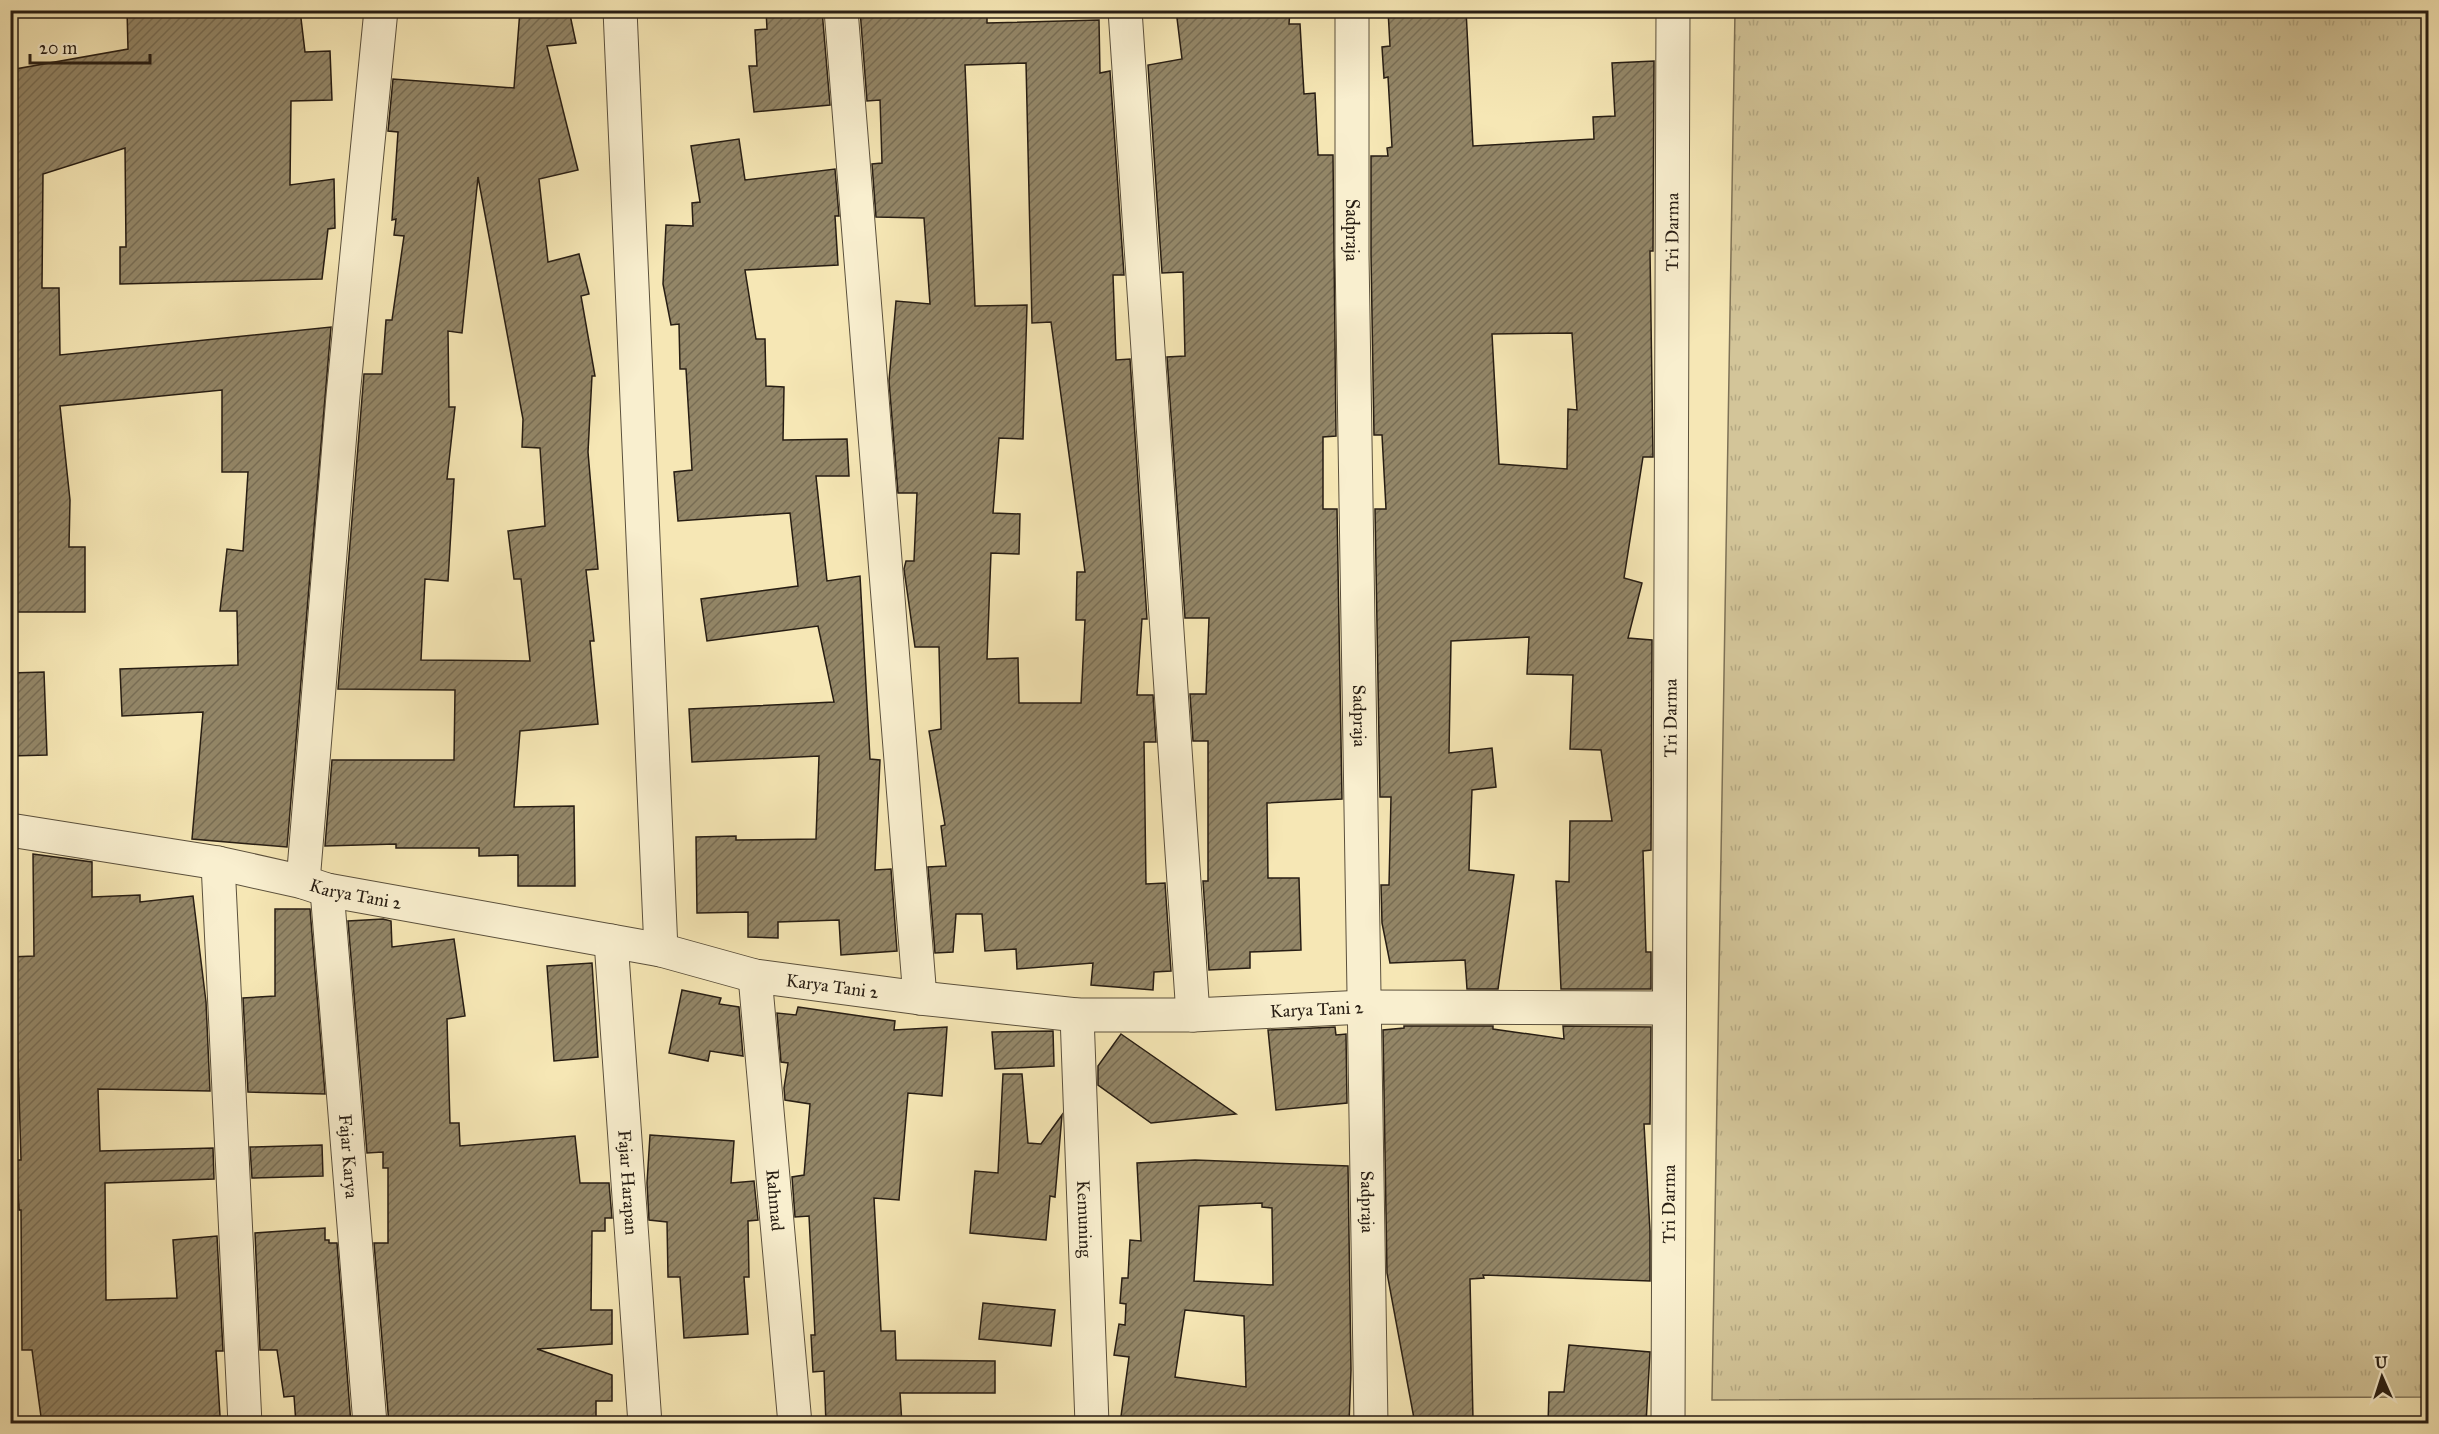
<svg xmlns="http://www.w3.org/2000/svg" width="2439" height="1434" viewBox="0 0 2439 1434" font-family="'IM FELL Great Primer',serif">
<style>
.grass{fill:url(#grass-tufts);stroke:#7d7156;stroke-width:1.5}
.building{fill:url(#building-hatch);stroke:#271d13;stroke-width:1.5;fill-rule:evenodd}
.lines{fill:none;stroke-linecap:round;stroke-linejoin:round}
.minor-casing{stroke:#5b503c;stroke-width:35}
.minor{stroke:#f9efcf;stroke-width:33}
.labels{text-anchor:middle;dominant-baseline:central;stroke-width:4.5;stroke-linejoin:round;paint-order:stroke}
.street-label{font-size:18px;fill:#271d13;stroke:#f9efcf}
</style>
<defs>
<pattern id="grass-tufts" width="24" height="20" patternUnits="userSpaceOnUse" patternTransform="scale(1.5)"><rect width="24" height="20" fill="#d3c599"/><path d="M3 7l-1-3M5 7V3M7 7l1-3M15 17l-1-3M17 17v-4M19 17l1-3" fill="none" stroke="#b5a983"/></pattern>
<pattern id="building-hatch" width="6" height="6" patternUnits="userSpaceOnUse" patternTransform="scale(1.5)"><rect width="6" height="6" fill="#938667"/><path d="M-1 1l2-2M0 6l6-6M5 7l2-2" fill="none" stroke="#786d54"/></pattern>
</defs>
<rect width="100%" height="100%" fill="#f6e7b5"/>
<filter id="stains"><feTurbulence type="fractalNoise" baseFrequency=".00333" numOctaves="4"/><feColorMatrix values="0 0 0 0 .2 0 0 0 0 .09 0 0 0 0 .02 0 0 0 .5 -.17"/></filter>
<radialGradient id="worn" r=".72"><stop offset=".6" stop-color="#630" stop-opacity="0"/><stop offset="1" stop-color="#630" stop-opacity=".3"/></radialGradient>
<polygon class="grass" points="1735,11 2428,11 2428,1397 1712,1400"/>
<g class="building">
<polygon points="127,10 300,10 305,52 330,51 332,100 291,101 290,185 334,179 335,228 328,229 322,279 120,284 120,247 126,247 125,148 43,174 42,288 59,288 60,355 331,327 287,847 192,839 203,712 122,716 120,669 238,665 237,611 220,611 227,549 243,551 248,472 222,472 222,390 60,406 70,500 69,547 85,547 85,612 10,612 10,70 128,49"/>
<path d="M520 10H569L576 43 547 46 578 170 539 179 548 262 579 254 589 294 581 296 595 376H592L588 452 598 569 586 570 594 641H590L598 724 520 731 514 807 574 806 575 886H518V855L479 856V848H396V844L325 846 332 760H454L455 690 338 689 364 374H382L386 320H392L404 236 394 235 396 219 392 220 398 132 388 131 393 79 514 88ZM478 177 523 419 522 447 540 448 545 526 508 531 514 579H521L530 661 421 660 425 579 448 581 454 479H447L455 407H449L448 331 462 333Z"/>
<polygon points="766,10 822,10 830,105 754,112 749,66 757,66 755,30 767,29"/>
<path d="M860 10H987V23L1099 20 1100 73 1110 71 1124 275H1113L1116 360 1130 359 1147 619H1142L1137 695H1153L1156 742H1144L1146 884 1165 883 1171 971 1154 972 1153 990 1091 985 1093 963 1017 969 1016 949 985 951 982 914H956L953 952 935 953 928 867 946 866 941 826 945 825 929 731 941 729 939 647H915L904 569 906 561H914L917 493H898L889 381 896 301 930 304 924 218 876 217 872 164 882 163 880 100 867 101ZM1026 63 1032 323 1051 322 1085 572H1077L1076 620H1085L1081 703H1019L1018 658 987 659 991 553 1019 554 1020 514 993 513 999 438 1023 439 1027 305 975 306 965 65Z"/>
<polygon points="1176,10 1290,10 1289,24 1300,24 1304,94 1315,93 1318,155 1333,155 1336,436 1323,437 1323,509 1337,509 1342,799 1267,803 1268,878 1299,878 1301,950 1250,952 1250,968 1209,970 1203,881 1208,881 1208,741 1193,741 1190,694 1206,694 1209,618 1185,618 1167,357 1185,356 1183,272 1162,273 1148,65 1182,59"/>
<path d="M1388 10H1466L1473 146 1594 139 1593 117 1615 116 1612 63 1654 61 1653 251H1650L1653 457H1643L1624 578 1642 583 1628 638 1652 640 1651 850 1643 851 1646 952H1651V989H1561L1556 881 1569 882 1570 821H1612L1601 750 1570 749 1573 675 1527 674 1529 637 1451 641 1449 753 1492 748 1496 787 1472 790 1469 870 1514 875 1498 989H1467L1465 960 1390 963 1382 923 1381 885H1389L1391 797H1380L1375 509H1386L1382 435H1374L1371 255V156H1388L1387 148 1392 147 1388 77 1384 78 1382 47 1390 46ZM1572 333 1577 410 1568 409 1567 469 1499 464 1492 334Z"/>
<polygon points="739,139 745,180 835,169 839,216 835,216 838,265 745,270 756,339 765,339 766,386 784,387 783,440 847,439 849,476 816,476 827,581 860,576 870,759 880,760 875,870 891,869 897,951 841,955 839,920 778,922 778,938 748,937 748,912 697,913 696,837 736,836 736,840 816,839 819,756 692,762 689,709 834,702 818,626 707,641 701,599 798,586 790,513 678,521 674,472 692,470 686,369 680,369 679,324 671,325 663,284 666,225 693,226 692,203 700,202 691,146"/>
<polygon points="44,672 47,755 10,756 10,673"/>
<polygon points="33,854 92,862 92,897 140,895 140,902 193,896 206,1002 210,1091 98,1089 100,1151 213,1148 214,1179 105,1183 106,1300 177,1298 173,1240 217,1236 223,1351 216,1351 220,1416 110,1424 42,1424 32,1350 22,1350 21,1210 19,1210 16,1160 21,1160 17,1027 10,1027 10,957 34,956"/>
<polygon points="275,909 310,909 325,1094 248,1092 243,998 275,996"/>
<polygon points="383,919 391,921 392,947 454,939 465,1016 447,1019 450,1123 459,1123 460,1146 575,1136 580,1183 609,1183 612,1218 605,1218 605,1231 592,1231 591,1310 612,1310 612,1344 537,1349 612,1375 612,1401 596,1401 596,1424 389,1424 374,1243 388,1243 388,1168 383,1168 383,1152 367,1153 348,921"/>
<polygon points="592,963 598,1057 554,1061 547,966"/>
<polygon points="682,990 721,998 719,1004 739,1007 743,1056 710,1051 708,1061 669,1053"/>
<polygon points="798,1007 895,1021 894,1030 947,1027 942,1096 908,1093 899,1200 874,1198 881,1331 895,1331 896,1360 995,1361 995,1393 900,1393 902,1424 826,1424 824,1371 813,1372 811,1335 815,1335 809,1216 795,1217 792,1177 804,1175 810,1104 785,1100 784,1088 788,1063 781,1062 777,1013 796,1015"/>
<polygon points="1404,1026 1493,1026 1493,1029 1564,1039 1563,1026 1651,1027 1650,1124 1644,1124 1650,1231 1650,1281 1483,1275 1484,1278 1470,1279 1473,1420 1452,1424 1415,1424 1387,1273 1383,1030 1404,1028"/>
<polygon points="1335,1027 1336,1035 1346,1034 1347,1103 1276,1110 1268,1030"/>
<polygon points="1053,1031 1054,1066 995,1069 992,1032"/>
<polygon points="1121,1034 1236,1114 1151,1123 1098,1085 1098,1066"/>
<polygon points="1003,1074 1022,1074 1028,1143 1041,1144 1062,1115 1055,1197 1050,1196 1046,1240 970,1233 975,1171 998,1173"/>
<polygon points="650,1135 734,1141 731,1183 754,1181 758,1220 748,1221 749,1277 744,1277 748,1334 684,1338 680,1277 668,1277 667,1222 649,1220 647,1183"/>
<polygon points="322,1145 323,1176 252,1178 250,1147"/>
<path d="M1195 1160 1348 1166 1351 1370 1349 1424H1120L1129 1357 1114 1355 1119 1324 1125 1325 1126 1304 1120 1303 1122 1278H1128L1130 1240 1141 1241 1137 1163ZM1262 1203V1207L1272 1208 1273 1285 1194 1281 1199 1206ZM1185 1310 1244 1316 1246 1387 1175 1377Z"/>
<polygon points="325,1228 325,1240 329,1240 329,1243 337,1243 351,1424 296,1424 294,1396 284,1397 277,1350 260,1350 255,1233"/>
<polygon points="983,1303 1055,1310 1051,1346 979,1339"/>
<polygon points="1569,1345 1650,1352 1646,1424 1548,1424 1549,1392 1564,1392"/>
</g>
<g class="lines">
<g class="minor-casing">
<g id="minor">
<polyline points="620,10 661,950"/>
<polyline points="841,10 920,998"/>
<polyline points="1125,10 1193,1015"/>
<path id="s1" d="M1352 10V255L1371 1424"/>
<path id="s2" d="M10 830 218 863 303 882 327 890 661 950 755 976 920 998 1077 1015H1193L1365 1007 1668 1008"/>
<polyline points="218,863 245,1424"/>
<polyline points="303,882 343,396 381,10"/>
<path id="s3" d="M327 890 370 1424"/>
<path id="s4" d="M611 941 645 1424"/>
<path id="s5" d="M755 976 795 1424"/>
<path id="s6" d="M1077 1015 1092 1424"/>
<path id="s7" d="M1668 1424 1673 10"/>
</g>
</g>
<use href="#minor" class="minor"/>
</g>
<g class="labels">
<g class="street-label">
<text stroke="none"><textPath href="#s1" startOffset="220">Sadpraja</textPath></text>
<text stroke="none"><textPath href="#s7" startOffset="1192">Tri Darma</textPath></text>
<text stroke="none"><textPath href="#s1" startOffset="706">Sadpraja</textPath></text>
<text stroke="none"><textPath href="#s7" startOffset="706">Tri Darma</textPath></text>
<text stroke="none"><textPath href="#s2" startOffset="352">Karya Tani 2</textPath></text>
<text stroke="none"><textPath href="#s2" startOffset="838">Karya Tani 2</textPath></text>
<text stroke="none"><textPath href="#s2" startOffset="1324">Karya Tani 2</textPath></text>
<text stroke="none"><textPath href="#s3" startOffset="267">Fajar Karya</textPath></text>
<text stroke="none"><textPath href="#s4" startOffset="242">Fajar Harapan</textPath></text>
<text stroke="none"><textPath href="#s5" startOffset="225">Rahmad</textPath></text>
<text stroke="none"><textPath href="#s1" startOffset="1192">Sadpraja</textPath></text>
<text stroke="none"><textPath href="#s7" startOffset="220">Tri Darma</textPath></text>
<text stroke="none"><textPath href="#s6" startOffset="204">Kemuning</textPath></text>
</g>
</g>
<rect width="2439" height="1434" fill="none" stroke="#f6e7b5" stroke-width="36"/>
<rect x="12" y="12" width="2415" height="1410" fill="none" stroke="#271d13" stroke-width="3"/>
<rect x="18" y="18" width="2403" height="1398" fill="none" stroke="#271d13" stroke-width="1.5"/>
<g transform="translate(2382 1377) rotate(357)" stroke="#f9efcf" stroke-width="4.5" paint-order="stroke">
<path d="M0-4.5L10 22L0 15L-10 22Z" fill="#271d13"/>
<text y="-9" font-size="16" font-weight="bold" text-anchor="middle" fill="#271d13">U</text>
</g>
<path d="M30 54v9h120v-9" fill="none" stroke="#271d13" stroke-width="3"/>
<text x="39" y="54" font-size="18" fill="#271d13" stroke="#f9efcf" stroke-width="4.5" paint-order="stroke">20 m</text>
<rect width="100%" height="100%" filter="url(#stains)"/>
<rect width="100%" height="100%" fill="url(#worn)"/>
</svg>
